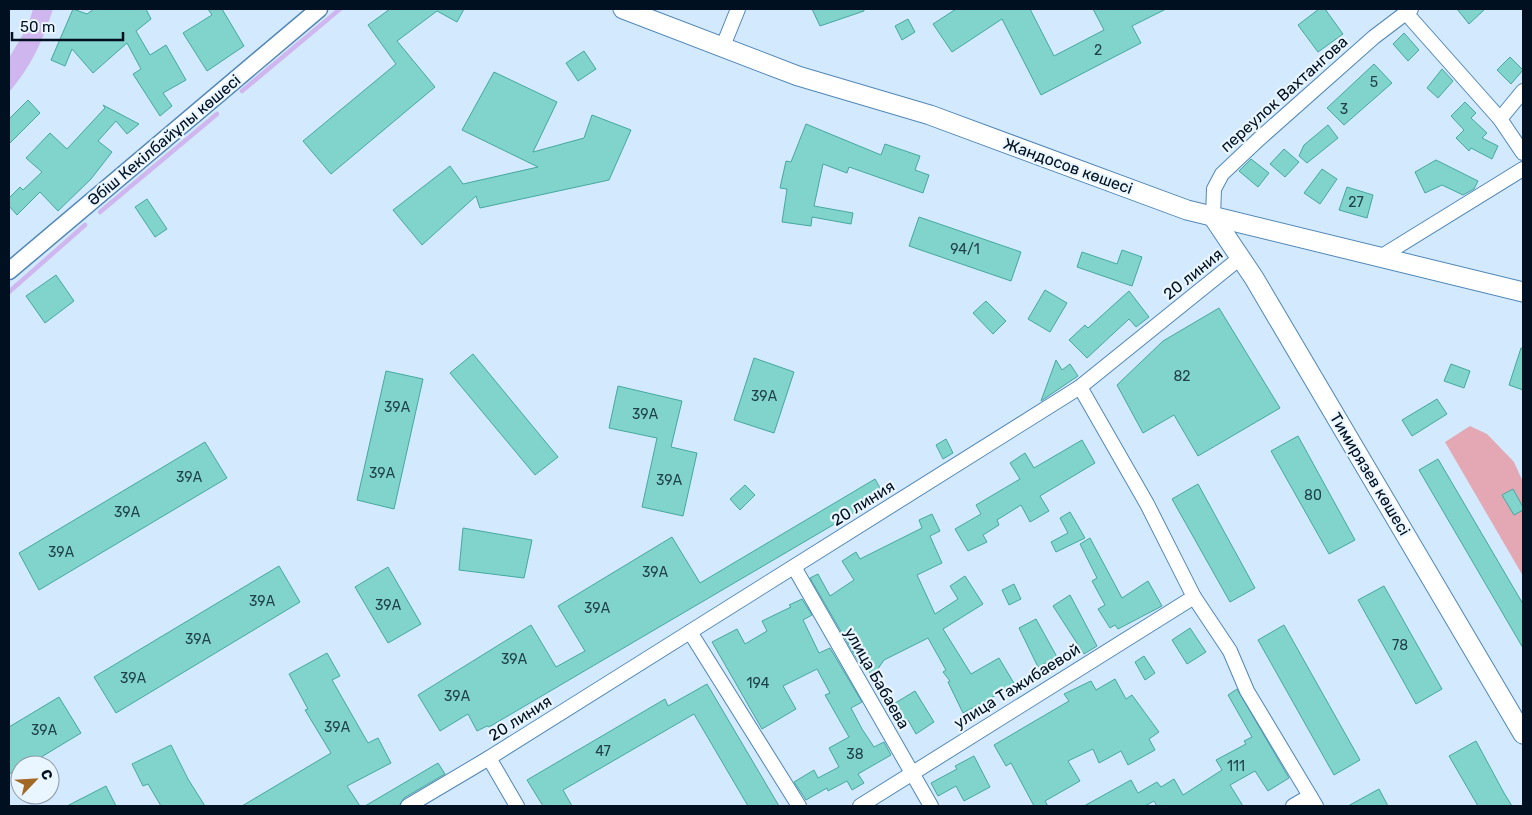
<svg xmlns="http://www.w3.org/2000/svg" width="1532" height="815" viewBox="0 0 1532 815" font-family="Rubik,sans-serif">
<style>
.green{fill:#e4a8b4}
.water{fill:#d0b6ee}
.lines{fill:none;stroke-linecap:round;stroke-linejoin:round}
.stream{stroke:#d0b6ee;stroke-width:4.5}
.building{fill:#81d4cb;stroke:#45a89e}
.minor-casing{stroke:#5188b8;stroke-width:16}
.tertiary-casing{stroke:#5188b8;stroke-width:19}
.secondary-casing{stroke:#5188b8;stroke-width:21}
.minor{stroke:#fff;stroke-width:14}
.tertiary{stroke:#fff;stroke-width:16}
.secondary{stroke:#fff;stroke-width:19}
.labels{text-anchor:middle;dominant-baseline:central;stroke-width:4.5;stroke-linejoin:round;paint-order:stroke}
.number-label{font-size:14px;fill:#20414c}
.street-label{font-size:16px;fill:#001021;stroke:#e9f5ff}
</style>
<rect width="100%" height="100%" fill="#d2e9fe"/>
<polygon class="green" points="1470,426 1487,434 1514,462 1523,482 1523,576 1445,442"/>
<path class="water" d="M33 9H53C43 40 31 67 9 92V58L28 26Z"/>
<g class="lines">
<g class="stream">
<polyline points="242,91 340,9"/>
<polyline points="100,212 217,114"/>
<polyline points="9,292 85,225"/>
</g>
</g>
<g class="building">
<polygon points="73,9 87,14 94,9 146,9 151,19 136,31 150,55 166,45 186,80 163,93 172,106 160,116 133,74 141,69 127,43 93,73 72,49 65,66 51,60"/>
<polygon points="208,9 222,9 244,46 207,71 183,33 212,15"/>
<polygon points="390,9 464,9 457,22 437,11 397,41 435,87 331,174 303,141 396,64 368,25"/>
<polygon points="812,9 864,9 864,11 820,26"/>
<polygon points="956,9 1030,9 1054,56 1104,30 1093,9 1166,9 1132,26 1141,43 1041,95 1002,19 952,52 933,24"/>
<polygon points="1319,9 1325,9 1343,34 1318,52 1298,25"/>
<polygon points="1457,9 1485,9 1469,24"/>
<polygon points="908,19 915,32 902,40 895,26"/>
<polygon points="1404,33 1419,50 1408,61 1393,44"/>
<polygon points="584,51 596,69 578,81 566,63"/>
<polygon points="1510,57 1523,70 1511,84 1497,70"/>
<polygon points="1374,64 1392,83 1344,125 1327,108"/>
<polygon points="1442,69 1453,81 1438,98 1427,88"/>
<polygon points="494,72 557,102 533,152 584,138 592,115 631,130 609,180 480,208 476,196 422,245 393,210 450,166 463,184 538,167 462,130"/>
<polygon points="28,100 40,113 9,144 9,119"/>
<polygon points="1465,102 1476,113 1471,118 1487,133 1482,138 1498,146 1492,159 1471,148 1469,151 1456,138 1464,130 1451,116"/>
<polygon points="103,105 139,124 127,134 116,121 98,141 112,152 91,179 58,211 40,192 17,215 9,206 9,198 20,187 23,190 42,172 26,158 50,133 67,149 105,108"/>
<polygon points="806,124 881,155 885,144 920,156 915,170 929,175 923,193 849,167 847,173 823,164 814,206 853,213 851,224 812,217 811,226 782,222 787,189 780,188 786,161 791,162"/>
<polygon points="1328,125 1338,138 1307,163 1299,156 1304,145"/>
<polygon points="1284,149 1299,162 1285,177 1270,164"/>
<polygon points="1251,159 1269,173 1258,187 1239,171"/>
<polygon points="1436,160 1478,181 1474,189 1463,195 1442,185 1425,193 1415,172"/>
<polygon points="1322,169 1337,179 1320,204 1304,193"/>
<polygon points="1347,187 1373,195 1367,218 1339,210"/>
<polygon points="147,199 167,229 155,237 135,207"/>
<polygon points="919,217 1021,252 1011,281 909,246"/>
<polygon points="1122,250 1142,257 1132,286 1077,267 1082,252 1117,264"/>
<polygon points="56,275 74,301 45,323 26,296"/>
<polygon points="1045,290 1067,303 1050,332 1028,319"/>
<polygon points="1129,291 1149,317 1136,327 1129,319 1087,358 1069,340 1085,325 1088,328"/>
<polygon points="986,301 1006,321 993,334 973,313"/>
<polygon points="1219,308 1280,408 1198,456 1174,415 1143,433 1117,385 1163,341"/>
<polygon points="1521,348 1523,348 1523,390 1509,385"/>
<polygon points="473,354 558,457 535,475 450,373"/>
<polygon points="754,358 794,372 774,433 734,420"/>
<polygon points="1056,360 1062,370 1070,364 1078,376 1041,401"/>
<polygon points="1451,364 1470,371 1464,388 1444,381"/>
<polygon points="386,371 423,379 394,509 357,500"/>
<polygon points="618,386 682,401 671,447 697,453 683,516 642,507 657,438 609,428"/>
<polygon points="1437,399 1447,414 1412,436 1402,420"/>
<polygon points="1298,436 1355,540 1329,554 1271,451"/>
<polygon points="946,439 953,453 943,459 936,445"/>
<polygon points="1082,440 1095,463 1040,496 1049,511 1030,522 1021,505 997,520 999,525 983,535 987,542 968,551 955,529 981,514 976,505 1020,479 1010,463 1025,453 1034,468"/>
<polygon points="205,442 227,478 39,590 19,553"/>
<polygon points="1438,459 1523,604 1523,648 1419,470"/>
<polygon points="875,479 884,495 489,727 487,726 477,731 468,714 440,731 418,695 531,625 556,667 585,651 558,606 672,537 700,583"/>
<polygon points="1198,484 1255,588 1230,602 1172,499"/>
<polygon points="745,485 755,495 740,510 730,499"/>
<polygon points="1513,489 1523,507 1523,510 1514,515 1502,495"/>
<polygon points="1070,512 1085,538 1056,552 1051,542 1068,533 1060,518"/>
<polygon points="932,514 940,531 930,536 942,563 917,575 935,614 958,599 950,586 965,576 983,604 943,629 971,674 999,658 1015,685 963,713 948,682 950,681 943,672 946,670 928,638 884,660 873,676 857,659 810,578 818,574 830,596 854,580 842,561 856,552 860,559 922,528 919,520"/>
<polygon points="463,528 532,540 524,578 459,570"/>
<polygon points="1090,538 1122,598 1148,581 1162,606 1118,629 1115,625 1110,628 1098,609 1105,605 1092,581 1097,578 1080,544"/>
<polygon points="279,566 300,602 116,713 94,677"/>
<polygon points="388,567 421,624 388,643 355,587"/>
<polygon points="1014,584 1021,599 1009,605 1002,590"/>
<polygon points="1384,586 1442,689 1416,704 1358,600"/>
<polygon points="1070,595 1097,646 1084,654 1053,606"/>
<polygon points="802,599 812,615 803,620 819,653 830,648 862,702 851,708 862,729 874,747 884,742 891,755 858,774 864,783 852,790 847,781 828,791 827,788 806,800 794,782 814,770 818,778 839,767 829,748 849,737 825,695 830,693 817,669 783,686 796,709 762,729 712,642 737,629 745,644 767,631 762,621 791,607 789,605"/>
<polygon points="1036,619 1057,657 1038,667 1019,628"/>
<polygon points="1284,625 1360,760 1334,775 1258,640"/>
<polygon points="1190,628 1206,652 1187,664 1172,640"/>
<polygon points="327,653 340,676 332,680 368,743 378,738 391,763 347,786 360,806 242,806 331,753 305,710 308,709 289,674"/>
<polygon points="1144,656 1155,673 1145,680 1135,662"/>
<polygon points="1115,679 1126,699 1132,695 1159,732 1149,739 1155,750 1128,765 1121,751 1099,763 1093,749 1068,761 1080,781 1045,801 1048,806 1034,806 1011,763 1006,766 994,745 1069,701 1064,694 1091,681 1096,690"/>
<polygon points="707,684 779,806 748,806 694,714 563,790 572,806 543,806 527,780 665,699 668,706"/>
<polygon points="1237,689 1289,778 1268,791 1255,771 1230,785 1243,806 1157,806 1154,801 1145,806 1084,806 1131,780 1138,793 1157,782 1161,787 1174,779 1183,795 1222,770 1216,760 1246,744 1244,741 1252,737 1228,695"/>
<polygon points="915,691 934,722 916,734 908,720 898,726 887,708"/>
<polygon points="59,697 81,733 28,765 20,765 20,768 9,774 9,727"/>
<polygon points="1476,741 1504,793 1512,806 1478,806 1449,756"/>
<polygon points="171,745 188,779 205,806 161,806 148,784 143,786 132,764"/>
<polygon points="974,756 990,787 964,801 956,786 938,796 931,783 957,769 955,766"/>
<polygon points="438,763 445,774 404,798 399,806 365,806"/>
<polygon points="106,786 116,806 67,806"/>
<polygon points="1379,789 1388,806 1348,806"/>
</g>
<g class="lines">
<g class="minor-casing">
<g id="minor">
<polyline points="1406,13 1500,119"/>
<polyline points="723,46 738,9"/>
<polyline points="1523,91 1500,119 1523,153"/>
<polyline points="1213,217 1214,189 1222,174 1259,139 1374,37 1411,9"/>
<polyline points="1382,256 1523,169"/>
<polyline points="1080,387 1147,504 1194,597 1230,651 1247,691 1316,806"/>
<polyline points="794,567 931,806"/>
<polyline points="690,632 799,806"/>
<polyline points="489,758 517,806"/>
<polyline points="408,806 489,758 1080,387 1240,258"/>
<polyline points="860,806 1194,597"/>
<polyline points="1293,806 1310,796"/>
</g>
</g>
<g class="tertiary-casing">
<polyline id="tertiary" points="9,271 319,9"/>
</g>
<g class="secondary-casing">
<g id="secondary">
<polyline points="623,9 798,76 930,115 1187,210 1523,292"/>
<polyline points="1213,217 1254,278 1523,734"/>
</g>
</g>
<use href="#minor" class="minor"/>
<use href="#tertiary" class="tertiary"/>
<use href="#secondary" class="secondary"/>
</g>
<g class="labels">
<g class="number-label">
<text x="1098" y="50">2</text>
<text x="1374" y="82">5</text>
<text x="1344" y="109">3</text>
<text x="1356" y="202">27</text>
<text x="965" y="249">94/1</text>
<text x="1182" y="376">82</text>
<text x="764" y="396">39А</text>
<text x="397" y="407">39А</text>
<text x="645" y="414">39А</text>
<text x="382" y="473">39А</text>
<text x="189" y="477">39А</text>
<text x="669" y="480">39А</text>
<text x="1313" y="495">80</text>
<text x="127" y="512">39А</text>
<text x="61" y="552">39А</text>
<text x="655" y="572">39А</text>
<text x="262" y="601">39А</text>
<text x="388" y="605">39А</text>
<text x="597" y="608">39А</text>
<text x="198" y="639">39А</text>
<text x="1400" y="645">78</text>
<text x="514" y="659">39А</text>
<text x="133" y="678">39А</text>
<text x="758" y="683">194</text>
<text x="457" y="696">39А</text>
<text x="337" y="727">39А</text>
<text x="44" y="730">39А</text>
<text x="603" y="751">47</text>
<text x="855" y="754">38</text>
<text x="1236" y="766">111</text>
</g>
<g class="street-label">
<text transform="translate(1284 94) rotate(-42)">переулок Вахтангова</text>
<text transform="translate(164 140) rotate(-40)">Әбіш Кекілбайұлы көшесі</text>
<text transform="translate(1068 166) rotate(20)">Жандосов көшесі</text>
<text transform="translate(1193 274) rotate(-39)">20 линия</text>
<text transform="translate(1370 474) rotate(59)">Тимирязев көшесі</text>
<text transform="translate(863 503) rotate(-32)">20 линия</text>
<text transform="translate(877 678) rotate(60)">улица Бабаева</text>
<text transform="translate(1017 686) rotate(-32)">улица Тажибаевой</text>
<text transform="translate(520 718) rotate(-32)">20 линия</text>
</g>
</g>
<rect width="1532" height="815" fill="none" stroke="#001021" stroke-width="20"/>
<g transform="translate(35 780) rotate(65)"><circle r="24" fill="#e9f5ff" stroke="#8c99a6"/>
<path d="M0-4L9 19L0 12L-9 19Z" fill="#a16826"/>
<text y="-8" font-size="14" font-weight="bold" text-anchor="middle" fill="#001021">С</text>
</g>
<path d="M12 32v8h111v-8" fill="none" stroke="#001021" stroke-width="2.5"/>
<text x="20" y="32" font-size="15" fill="#001021" stroke="#e9f5ff" stroke-width="4" paint-order="stroke">50 m</text>
</svg>
